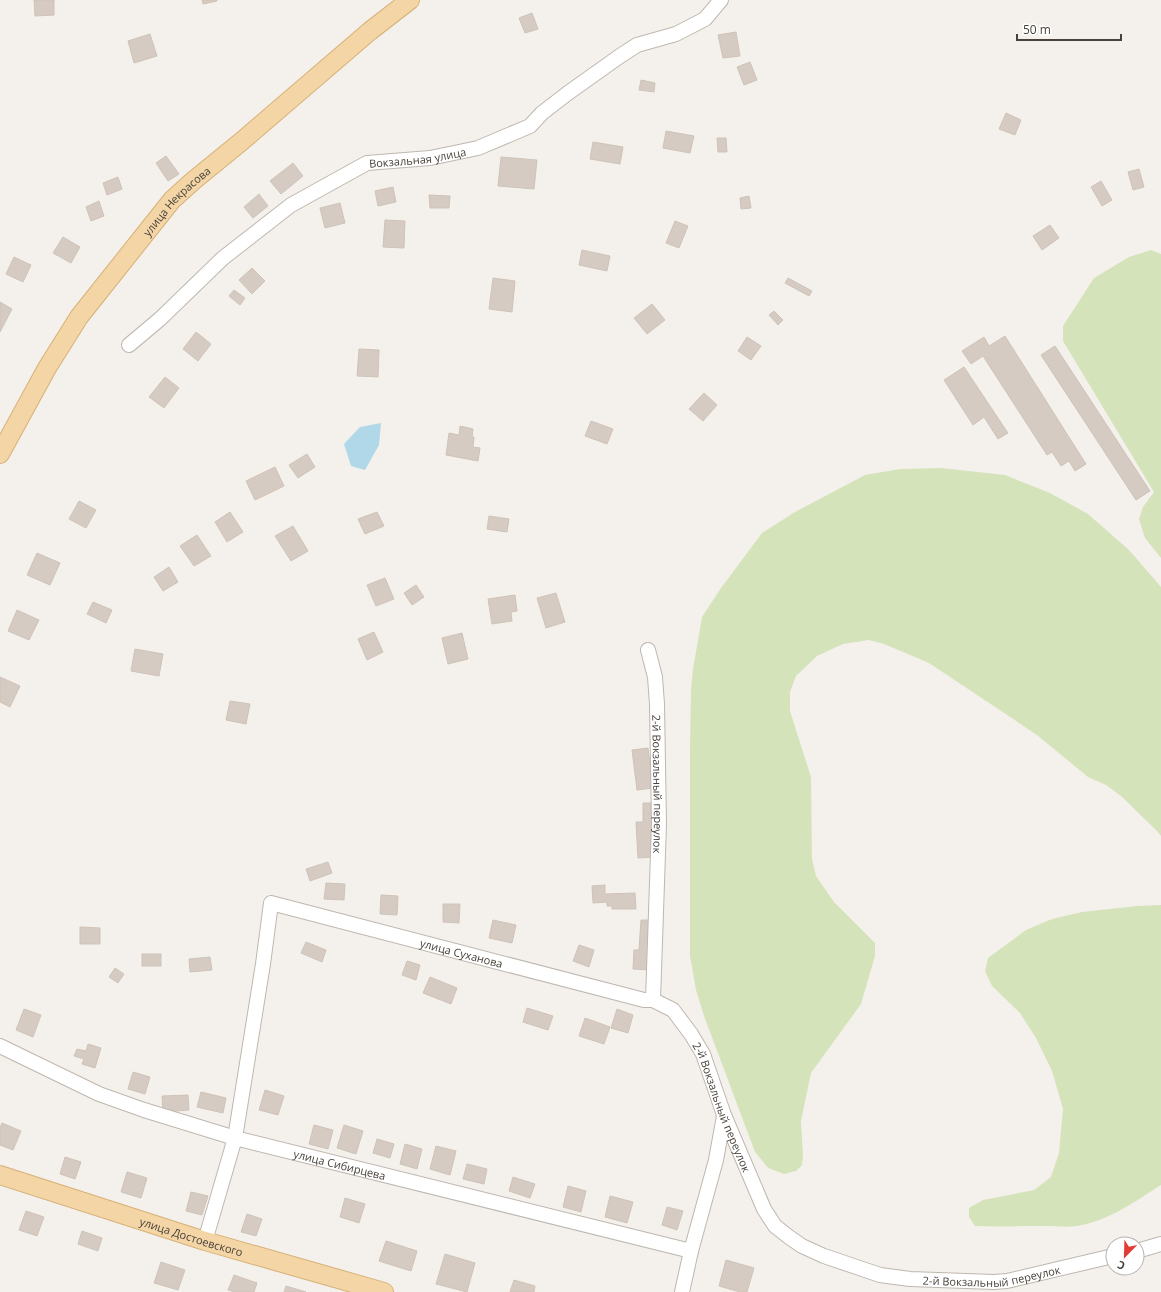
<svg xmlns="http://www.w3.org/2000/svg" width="1161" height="1292" viewBox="0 0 1161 1292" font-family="'Open Sans',sans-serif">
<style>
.green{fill:#d5e3ba}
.water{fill:#b0d8e9}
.building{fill:#d5cbc3;stroke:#cfc3b7}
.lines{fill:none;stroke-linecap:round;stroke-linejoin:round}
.minor-casing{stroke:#bfb7af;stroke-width:16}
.major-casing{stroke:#d7b077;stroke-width:20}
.minor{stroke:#fff;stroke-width:14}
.major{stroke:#f3d5a6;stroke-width:18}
.labels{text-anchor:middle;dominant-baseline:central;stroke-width:3.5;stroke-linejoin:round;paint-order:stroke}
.street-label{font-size:11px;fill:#48413a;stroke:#fff}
</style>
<rect width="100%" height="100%" fill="#f4f1ec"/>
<g class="green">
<polygon points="1151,250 1161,254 1161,558 1145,538 1139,519 1143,507 1154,492 1063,341 1063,326 1094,278 1129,257"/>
<polygon points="941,468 1005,475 1050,493 1088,514 1129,550 1161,587 1161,836 1157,831 1121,796 1106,785 1088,777 1037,735 929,663 884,644 869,640 843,644 817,656 796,676 790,692 790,711 811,777 812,859 816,876 834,902 875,943 875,956 861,1004 811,1073 801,1121 803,1155 802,1165 796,1171 784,1174 768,1168 755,1152 704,1016 696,990 690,956 690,747 691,689 693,669 702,617 721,588 762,533 795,512 865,475 900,469"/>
<path d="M1161 905V1185C1136 1201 1111 1219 1082 1225 1070 1228 1055 1226 1042 1226 1019 1226 997 1227 975 1226L969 1217V1208L983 1200 1034 1190 1051 1177 1059 1153 1063 1109 1052 1071 1036 1038 1020 1013 992 986 985 971 988 958 1026 930 1052 919 1082 912 1137 906Z"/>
</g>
<polygon class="water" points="381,423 379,445 365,470 351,466 344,444 360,427"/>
<g class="building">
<polygon points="34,0 54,0 54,15 35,16"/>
<polygon points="202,0 217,0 217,1 203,4"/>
<polygon points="532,13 538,29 525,33 519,18"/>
<polygon points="736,32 740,56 723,58 718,35"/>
<polygon points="150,34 157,56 134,63 128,41"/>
<polygon points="750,62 757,80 744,85 737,67"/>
<polygon points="641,80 655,83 654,92 639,90"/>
<polygon points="1006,113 1021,120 1015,135 999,129"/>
<polygon points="666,131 694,136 690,153 663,148"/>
<polygon points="717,138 726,138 727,152 718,152"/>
<polygon points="593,142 623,147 620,164 590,159"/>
<polygon points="166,156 179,174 168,181 156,163"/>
<polygon points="501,157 537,160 534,189 498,186"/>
<polygon points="293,163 303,176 281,194 270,181"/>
<polygon points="1139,169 1144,187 1133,190 1128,172"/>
<polygon points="118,177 122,189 107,195 103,183"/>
<polygon points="1101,181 1112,200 1102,206 1091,187"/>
<polygon points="393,187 396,202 378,206 375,191"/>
<polygon points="259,194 268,206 253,218 244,207"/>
<polygon points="429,195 450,196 449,208 430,208"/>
<polygon points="749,196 751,208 741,209 740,198"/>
<polygon points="99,201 104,216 91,221 86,207"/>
<polygon points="340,203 345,223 325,228 320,208"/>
<polygon points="385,220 405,221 404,248 383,247"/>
<polygon points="675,221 688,226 679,248 666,243"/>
<polygon points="1050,225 1059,238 1042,250 1033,236"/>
<polygon points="63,237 80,247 71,263 53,253"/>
<polygon points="582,250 610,256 607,271 579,265"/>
<polygon points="14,257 31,265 23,282 6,274"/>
<polygon points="252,268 265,281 252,294 239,280"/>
<polygon points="493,278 515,281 512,312 489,309"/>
<polygon points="788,278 812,291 809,296 785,283"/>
<polygon points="234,290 245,298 240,305 229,296"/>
<polygon points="0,302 12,309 0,332"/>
<polygon points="652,304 665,320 647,334 634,318"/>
<polygon points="774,311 783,320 778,325 769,315"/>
<polygon points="196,332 211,344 198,361 183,349"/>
<polygon points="1005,336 1086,464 1075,471 1069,461 1061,466 1052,452 1047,455 983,356 971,364 962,351 984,337 989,346"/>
<polygon points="747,337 761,346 751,360 738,351"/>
<polygon points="1055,346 1150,491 1136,500 1041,355"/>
<polygon points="359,349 379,350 378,377 357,376"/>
<polygon points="964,367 1008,433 998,439 984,417 973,425 944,380"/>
<polygon points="165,377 179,388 164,408 149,397"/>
<polygon points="704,393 717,405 703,421 689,409"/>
<polygon points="591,421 613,429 607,444 585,436"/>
<polygon points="460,426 473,429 472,437 474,437 473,447 480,448 478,461 446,455 449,433 459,435"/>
<polygon points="307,454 315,467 298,478 289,465"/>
<polygon points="275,467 284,486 255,500 246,481"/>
<polygon points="79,501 96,510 86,528 69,519"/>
<polygon points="230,512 243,532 227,542 215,522"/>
<polygon points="377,512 384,526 365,534 358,519"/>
<polygon points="489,516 509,519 507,532 487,529"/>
<polygon points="293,526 308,551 291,561 275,536"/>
<polygon points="197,535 211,556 194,566 180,546"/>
<polygon points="37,553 60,563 50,585 27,575"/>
<polygon points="169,567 178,582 163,591 154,577"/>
<polygon points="385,578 394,599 376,606 367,585"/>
<polygon points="416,585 424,597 412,605 404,593"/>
<polygon points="556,593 565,622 546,628 537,598"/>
<polygon points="515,595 517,611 511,612 512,621 492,624 488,599"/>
<polygon points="93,602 112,610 106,623 87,614"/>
<polygon points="17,610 39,620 29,640 8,631"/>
<polygon points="374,632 383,652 367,660 358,639"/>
<polygon points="462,633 468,659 448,664 442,638"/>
<polygon points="135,649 163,654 159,676 131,671"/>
<polygon points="0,677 20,686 10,707 0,702"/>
<polygon points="230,701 250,704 246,724 226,720"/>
<polygon points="648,748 653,788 637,790 632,750"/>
<polygon points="643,803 653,803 655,857 638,858 636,822 643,822"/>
<polygon points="328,862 332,873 310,881 306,869"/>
<polygon points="326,883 345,884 344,900 324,899"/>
<polygon points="605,885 605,894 635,893 636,909 612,909 612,906 607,906 607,902 593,903 592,886"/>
<polygon points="381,895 398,896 397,915 380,914"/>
<polygon points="443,904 460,904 459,923 443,922"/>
<polygon points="493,920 516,925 512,943 489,938"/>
<polygon points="641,920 650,920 649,970 633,969 634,950 639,950"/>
<polygon points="80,927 100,928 100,944 80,944"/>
<polygon points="306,942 326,950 322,962 301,953"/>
<polygon points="579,945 594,950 589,967 573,961"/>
<rect x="142" y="954" width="19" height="12"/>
<polygon points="210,957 212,970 190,972 189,959"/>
<polygon points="407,961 420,965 416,980 402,975"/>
<polygon points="115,968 124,974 118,983 109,977"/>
<polygon points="430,977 457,988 451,1004 423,993"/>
<polygon points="527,1008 553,1016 548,1030 523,1022"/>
<polygon points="24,1009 41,1015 33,1037 16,1030"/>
<polygon points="617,1009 633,1015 628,1033 611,1028"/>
<polygon points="585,1018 610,1027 604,1044 579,1036"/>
<polygon points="88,1044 101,1048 95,1068 82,1064 84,1059 74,1056 77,1049 86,1051"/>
<polygon points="133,1072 150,1077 145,1094 128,1089"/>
<polygon points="265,1090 284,1096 278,1115 259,1110"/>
<polygon points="201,1092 226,1098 223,1113 197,1107"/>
<polygon points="188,1095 189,1110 163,1112 162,1096"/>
<polygon points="2,1123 21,1131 13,1150 0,1145 0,1128"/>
<polygon points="314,1125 333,1130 328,1149 309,1144"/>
<polygon points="344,1125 363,1131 356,1154 337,1148"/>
<polygon points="377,1139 394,1144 390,1158 373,1153"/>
<polygon points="405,1144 422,1149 417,1169 400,1164"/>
<polygon points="436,1146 456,1151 450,1175 430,1169"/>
<polygon points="65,1157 81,1162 75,1179 60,1174"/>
<polygon points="467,1164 487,1169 484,1184 463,1179"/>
<polygon points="127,1172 147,1178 141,1198 121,1192"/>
<polygon points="513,1177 535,1184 530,1198 509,1191"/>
<polygon points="568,1186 586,1191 581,1212 563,1207"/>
<polygon points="191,1192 208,1196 202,1215 186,1211"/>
<polygon points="610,1196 633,1202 627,1223 605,1217"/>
<polygon points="345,1198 365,1204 359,1223 340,1217"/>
<polygon points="667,1207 683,1211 677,1230 662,1225"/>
<polygon points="26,1211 44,1217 37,1236 19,1230"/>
<polygon points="247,1214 262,1219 256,1236 241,1232"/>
<polygon points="82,1231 102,1238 98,1251 78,1244"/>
<polygon points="386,1241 417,1251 411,1271 379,1261"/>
<polygon points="445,1254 475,1263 467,1292 436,1284"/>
<polygon points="726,1260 754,1268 747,1292 740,1292 719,1286"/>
<polygon points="161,1262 185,1270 178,1290 154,1283"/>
<polygon points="234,1275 257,1283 254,1292 235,1292 228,1290"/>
<polygon points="514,1280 535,1286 534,1292 510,1292"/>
<polygon points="286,1286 306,1292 284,1292"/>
</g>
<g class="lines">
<g class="minor-casing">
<g id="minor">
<path id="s1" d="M129 345 160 319 223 258 291 205 367 163 430 158 478 148 530 126 542 113 568 93 620 56 637 45 676 34 705 19 721 0"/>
<path id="s2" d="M648 650 655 677 657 704 659 824 653 1000 673 1010 691 1034 703 1054 724 1115 764 1209 775 1226 789 1237 802 1246 824 1256 880 1275 910 1279 994 1282 1007 1281 1113 1256"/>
<path id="s3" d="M0 1046 99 1094 144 1110 235 1138 691 1251"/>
<path id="s4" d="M205 1241 235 1138 263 964 271 903 644 1000H653"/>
<polyline points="1137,1251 1161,1244"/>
<polyline points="682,1292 691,1251 716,1160 724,1116"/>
</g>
</g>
<g class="major-casing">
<g id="major">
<path id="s5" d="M0 454 47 368 79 317 172 200 193 181 242 141 370 31 410 0"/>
<path id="s6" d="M0 1175 205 1241 384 1292"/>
</g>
</g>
<use href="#minor" class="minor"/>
<use href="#major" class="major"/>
</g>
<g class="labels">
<g class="street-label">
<text stroke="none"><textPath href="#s1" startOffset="352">Вокзальная улица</textPath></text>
<text stroke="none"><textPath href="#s5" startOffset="310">улица Некрасова</textPath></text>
<text stroke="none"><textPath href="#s2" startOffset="135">2-й Вокзальный переулок</textPath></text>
<text stroke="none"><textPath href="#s4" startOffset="542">улица Суханова</textPath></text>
<text stroke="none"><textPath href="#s2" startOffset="483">2-й Вокзальный переулок</textPath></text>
<text stroke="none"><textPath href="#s3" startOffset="361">улица Сибирцева</textPath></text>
<text stroke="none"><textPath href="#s6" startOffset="201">улица Достоевского</textPath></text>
<text stroke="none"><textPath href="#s2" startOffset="843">2-й Вокзальный переулок</textPath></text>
</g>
</g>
<g transform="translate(1125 1256) rotate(203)"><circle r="19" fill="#ffffff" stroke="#b6b3b0"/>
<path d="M0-3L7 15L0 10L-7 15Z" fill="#e23c35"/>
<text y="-6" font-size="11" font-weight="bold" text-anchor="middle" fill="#48413a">С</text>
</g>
<path d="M1017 34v6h104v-6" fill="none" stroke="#48413a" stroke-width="2"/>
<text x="1023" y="34" font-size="12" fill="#48413a" stroke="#ffffff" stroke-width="3" paint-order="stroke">50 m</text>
</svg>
